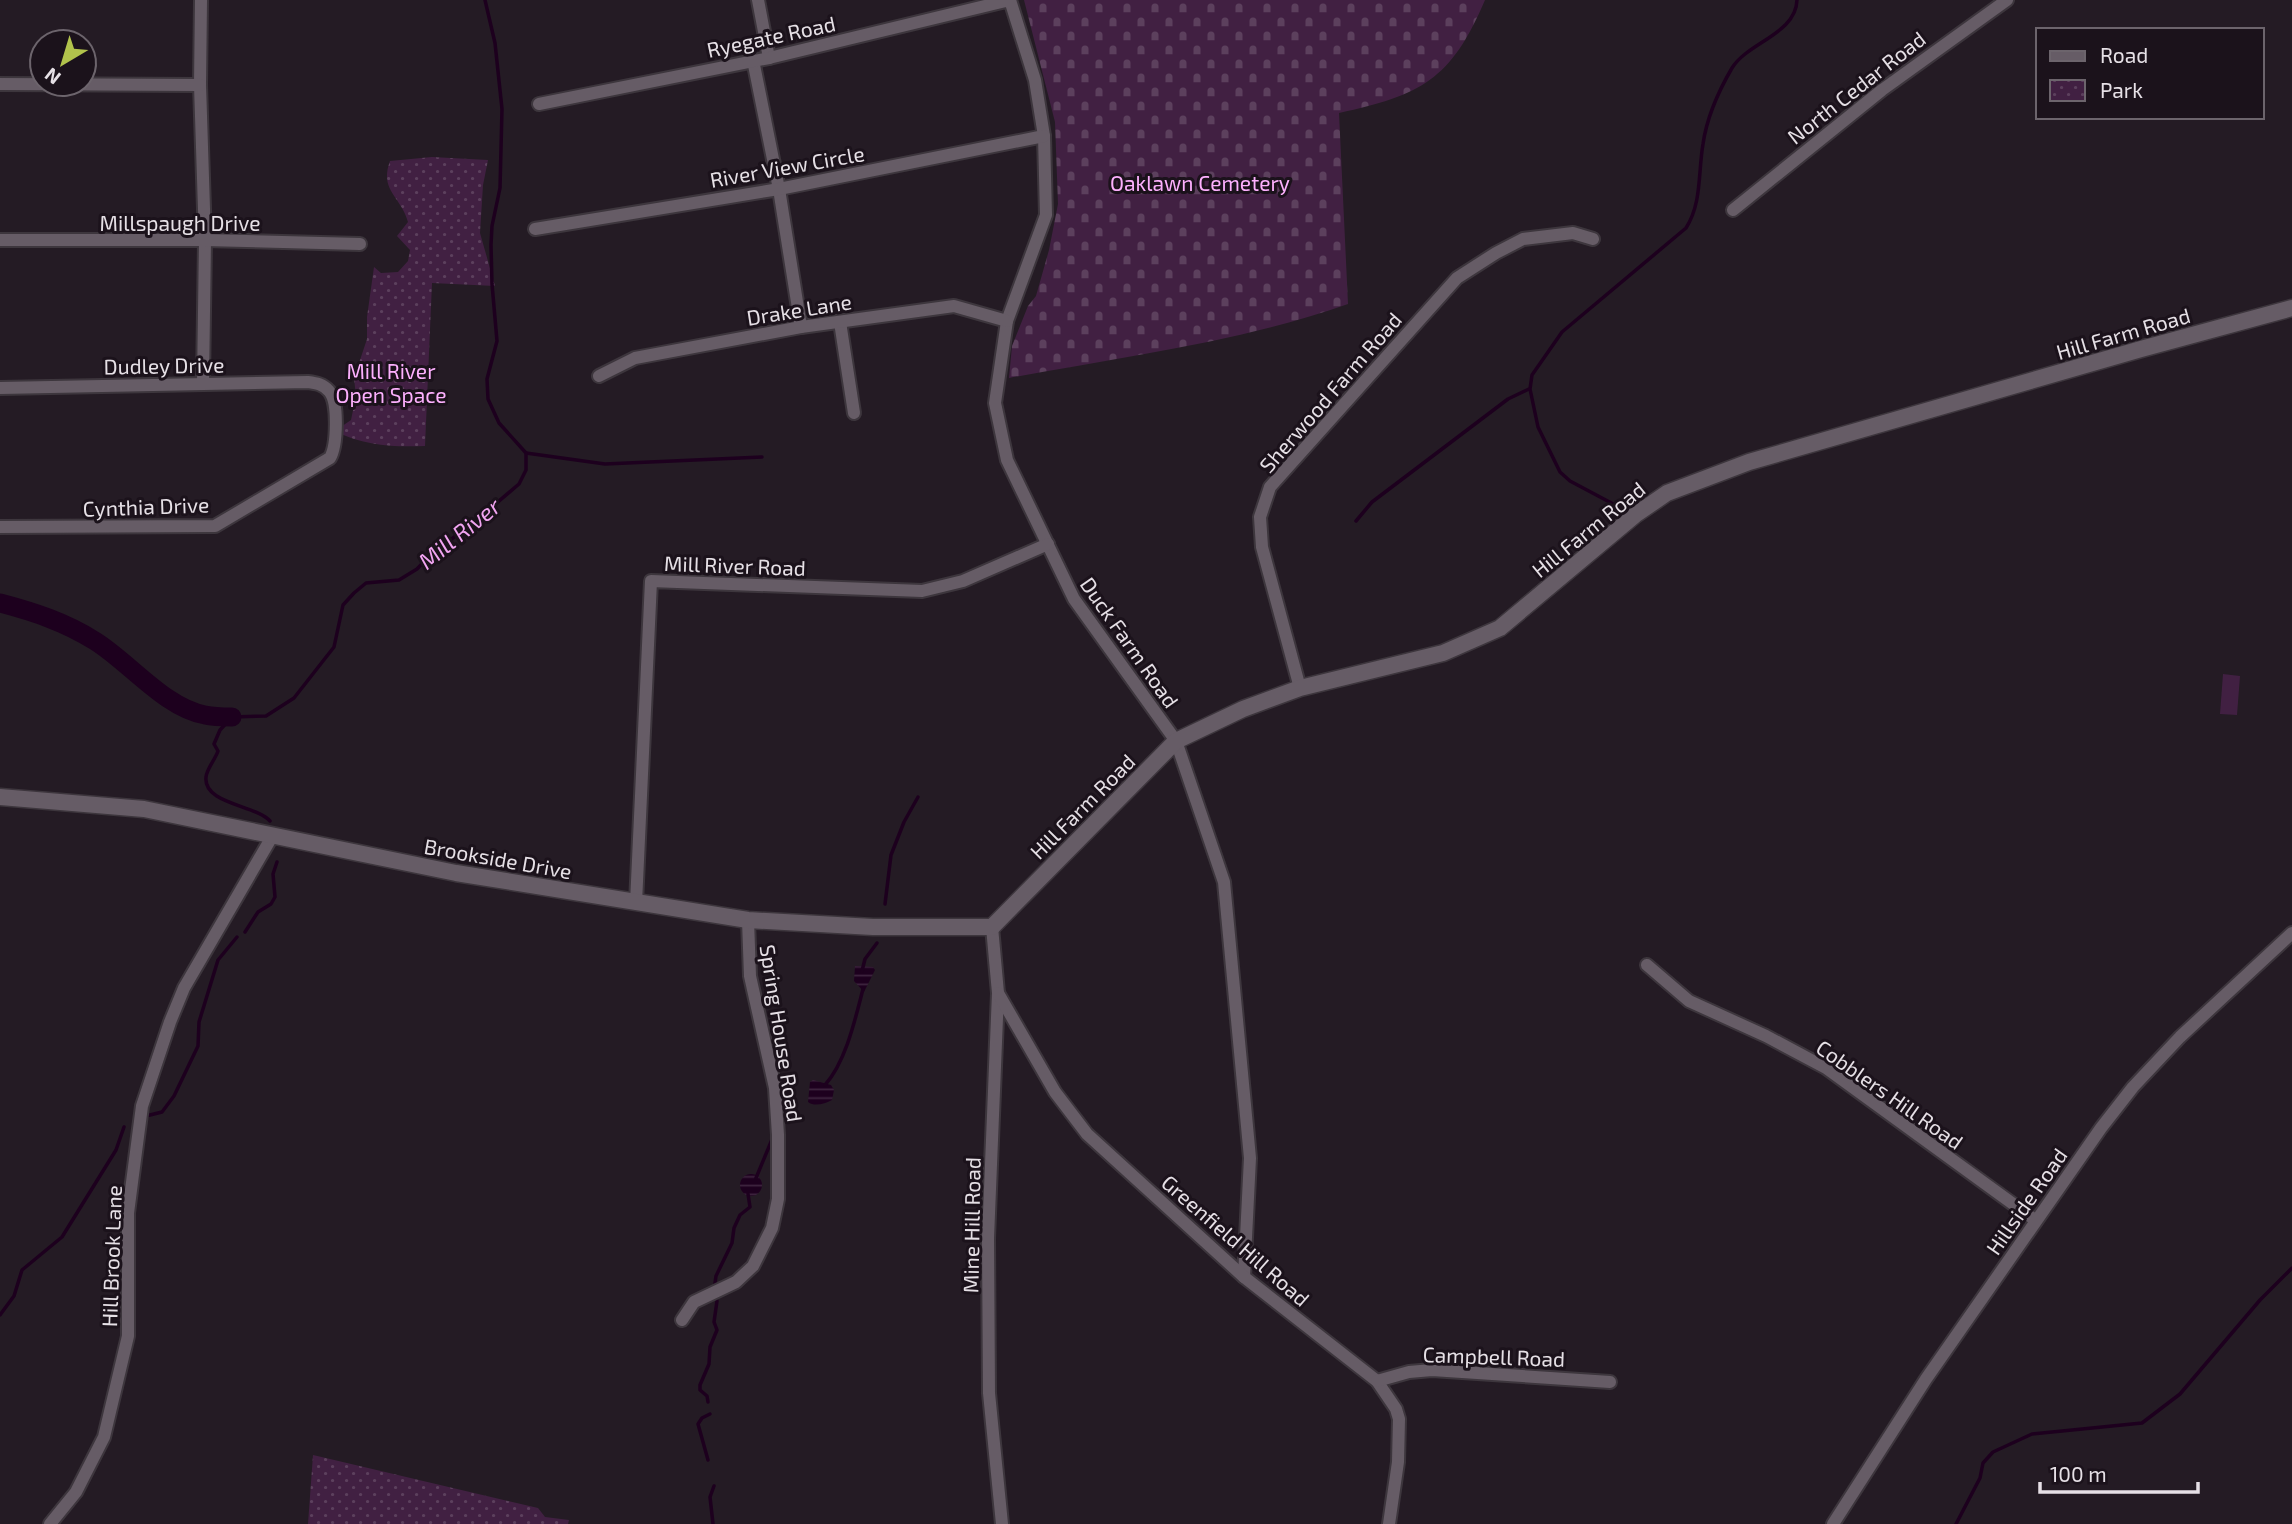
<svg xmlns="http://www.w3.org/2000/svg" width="2292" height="1524" viewBox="0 0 2292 1524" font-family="'Exo 2',sans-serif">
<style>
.grass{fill:#412042}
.cemetery{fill:url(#cemetery-stones)}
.park{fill:url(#park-dots)}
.water{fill:url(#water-rules)}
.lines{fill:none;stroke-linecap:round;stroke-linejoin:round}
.stream{stroke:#1d001e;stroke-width:3.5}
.river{stroke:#1d001e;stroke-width:19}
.street-casing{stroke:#3d363d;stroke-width:16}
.secondary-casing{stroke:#3d363d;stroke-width:19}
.street{stroke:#665c66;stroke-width:12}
.secondary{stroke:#665c66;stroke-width:16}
.labels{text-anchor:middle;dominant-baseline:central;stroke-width:6;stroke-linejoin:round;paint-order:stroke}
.street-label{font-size:21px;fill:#e6e0e6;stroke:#1b121b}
.park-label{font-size:21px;fill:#fdb0fe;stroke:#1b121b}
.water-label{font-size:23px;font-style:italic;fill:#f1a4f1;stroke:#1b121b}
</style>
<defs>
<pattern id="cemetery-stones" width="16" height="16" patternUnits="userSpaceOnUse" patternTransform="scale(1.75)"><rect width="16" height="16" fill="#412042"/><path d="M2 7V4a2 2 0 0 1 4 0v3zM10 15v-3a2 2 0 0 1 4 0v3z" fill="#5c405d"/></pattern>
<pattern id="park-dots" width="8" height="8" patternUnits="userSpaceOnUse" patternTransform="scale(1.75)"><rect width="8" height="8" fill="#412042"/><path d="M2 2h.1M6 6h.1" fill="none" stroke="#5c405d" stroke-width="1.8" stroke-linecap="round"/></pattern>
<pattern id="water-rules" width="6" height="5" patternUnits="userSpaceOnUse" patternTransform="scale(1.75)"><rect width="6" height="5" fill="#1d001e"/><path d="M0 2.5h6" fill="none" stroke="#3e253f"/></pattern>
</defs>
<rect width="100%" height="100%" fill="#241b24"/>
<polygon class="grass" points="2223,674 2240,676 2237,715 2220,714"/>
<path class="cemetery" d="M1024 0H1485C1451 80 1421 95 1339 113L1348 304C1241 342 1122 357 1009 378L1012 346 1028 306 1036 296 1049 250 1058 204 1055 122Z"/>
<g class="park">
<path d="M432 157 488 160 483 185 480 233 495 286 432 283 425 446C393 447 364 446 335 431L351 420 356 396 354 378 367 339V317L374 267 381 273 398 272 408 261 410 250 397 236 408 222C401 196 379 191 390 161Z"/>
<polygon points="313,1455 538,1508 545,1517 569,1520 568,1524 308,1524"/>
</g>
<g class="water">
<polygon points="855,966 873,967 875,970 864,992 854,981"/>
<path d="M813 1080 831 1085 834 1090 832 1100C825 1104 814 1107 808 1102L810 1082Z"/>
<circle cx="751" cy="1185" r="11"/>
</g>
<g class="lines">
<g class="stream">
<polyline points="526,453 605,464 762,457"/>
<path d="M1617 506 1570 481 1560 472 1538 427 1530 389 1532 375 1562 332 1686 228C1702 203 1698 173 1703 144 1707 116 1718 92 1732 68 1748 42 1796 34 1797 0"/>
<polyline points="1356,521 1372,502 1508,399 1529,389"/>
<path d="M270 821C256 805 203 804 206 777 207 768 215 760 218 751L214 744 220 730 232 717 266 716 294 698 334 647 343 605 354 593 366 583 399 580 417 569 434 551 466 529 519 484 526 470V453L499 423 488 399 487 379 497 341 492 284 491 245 492 226 500 188 502 109 495 43 485 0"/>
<polyline points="885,904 891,855 904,822 918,797"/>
<polyline points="245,932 258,912 271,904 275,897 273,874 277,862"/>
<polyline points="862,971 865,959 877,943"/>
<path d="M825 1085C846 1061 855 1020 863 989"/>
<polyline points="146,1116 162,1112 174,1096 198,1046 199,1022 218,960 237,937"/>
<polyline points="756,1178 773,1137"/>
<polyline points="715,1283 716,1276 732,1243 734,1228 740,1215 750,1207 748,1194"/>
<polyline points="0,1315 14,1296 22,1270 62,1237 116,1150 124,1127"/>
<polyline points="708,1402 707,1396 700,1390 700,1385 709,1364 710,1347 717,1330 714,1322 717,1301"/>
<polyline points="708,1460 698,1424 702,1418 710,1414"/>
<polyline points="713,1524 710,1497 714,1486"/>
<polyline points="1956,1524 1980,1478 1983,1463 1993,1452 2032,1434 2142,1423 2180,1394 2260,1300 2292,1268"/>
</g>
<path class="river" d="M0 603C34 612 65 622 95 641 129 662 165 708 205 715 214 717 224 717 232 717"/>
<g class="street-casing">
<g id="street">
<polyline points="201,0 200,85 205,240 203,383"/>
<polyline points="758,0 769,58"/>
<polyline points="753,60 779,189 801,327"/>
<polyline points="0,84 200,85"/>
<polyline points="539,104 769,58 1010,0 1035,80 1044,136 1046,215 1007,321 995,403 1007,460 1074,599 1176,741 1224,882 1250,1158 1244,1277"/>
<polyline points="1733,210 1882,90 2007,0"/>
<polyline points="535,229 779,189 1044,136"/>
<polyline points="0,240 205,240 360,244"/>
<polyline points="840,322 854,413"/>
<polyline points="599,376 635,358 801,327 954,306 1007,321"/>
<path d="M0 388 308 382C316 383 323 384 329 391 339 402 337 446 330 458L215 526 0 527"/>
<polyline points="1300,688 1262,547 1260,517 1270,487 1457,278 1496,253 1523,239 1573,233 1593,239"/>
<polyline points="636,903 651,581 922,591 963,581 1048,544"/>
<polyline points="992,927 998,993 988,1238 989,1393 1002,1524"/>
<polyline points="1647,965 1689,1001 1766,1036 1826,1068 2035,1220"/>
<polyline points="998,993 1055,1092 1087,1134 1244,1277 1377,1381 1396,1409 1399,1419 1398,1462 1389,1524"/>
<polyline points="682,1320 694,1302 736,1282 753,1266 772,1228 778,1199 778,1135 775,1088 750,976 748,920"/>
<polyline points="1377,1381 1409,1372 1432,1370 1610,1382"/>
<polyline points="50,1524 76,1492 104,1437 128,1336 128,1213 142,1106 170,1022 184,988 273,835"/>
<polyline points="1833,1524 1926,1379 2101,1128 2133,1087 2180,1037 2292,933"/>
</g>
</g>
<g class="secondary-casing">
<polyline id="secondary" points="0,797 144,809 456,873 748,920 873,927 992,927 1176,741 1243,709 1300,688 1443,653 1500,628 1635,515 1667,493 1749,462 2141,349 2292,308"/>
</g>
<use href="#street" class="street"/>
<use href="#secondary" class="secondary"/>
</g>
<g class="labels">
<g class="street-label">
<text transform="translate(771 36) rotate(-12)">Ryegate Road</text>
<text transform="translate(1856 87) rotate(-38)">North Cedar Road</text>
<text transform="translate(787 166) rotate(-10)">River View Circle</text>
<text x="180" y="222">Millspaugh Drive</text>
<text transform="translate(799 309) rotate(-9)">Drake Lane</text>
<text transform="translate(2123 333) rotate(-16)">Hill Farm Road</text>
<text transform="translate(164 365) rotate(-1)">Dudley Drive</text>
<text transform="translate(1330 392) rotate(-49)">Sherwood Farm Road</text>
<text transform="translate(146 506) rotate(-2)">Cynthia Drive</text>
<text transform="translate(1588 529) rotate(-39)">Hill Farm Road</text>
<text transform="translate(735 565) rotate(2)">Mill River Road</text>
<text transform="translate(1130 642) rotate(55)">Duck Farm Road</text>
<text transform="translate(1082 806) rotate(-45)">Hill Farm Road</text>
<text transform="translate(498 858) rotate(10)">Brookside Drive</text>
<text transform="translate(782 1033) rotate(81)">Spring House Road</text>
<text transform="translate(1890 1094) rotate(35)">Cobblers Hill Road</text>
<text transform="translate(2026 1201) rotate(-55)">Hillside Road</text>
<text transform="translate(971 1225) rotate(-89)">Mine Hill Road</text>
<text transform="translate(1236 1240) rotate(41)">Greenfield Hill Road</text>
<text transform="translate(111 1256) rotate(-88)">Hill Brook Lane</text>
<text transform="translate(1494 1356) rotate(2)">Campbell Road</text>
</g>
<g class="park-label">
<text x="1200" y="182">Oaklawn Cemetery</text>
<text x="391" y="370">Mill River<tspan x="391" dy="24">Open Space</tspan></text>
</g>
<g class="water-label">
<text transform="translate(459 533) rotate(-39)">Mill River</text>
</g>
</g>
<rect x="2036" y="28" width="228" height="91" fill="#1b121b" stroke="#6c646c" stroke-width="2"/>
<rect x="2050" y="51" width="35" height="10" fill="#665c66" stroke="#6c646c" stroke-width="2"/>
<text x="2100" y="63" font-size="21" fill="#e6e0e6">Road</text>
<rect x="2050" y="80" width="35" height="21" fill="url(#park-dots)" stroke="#6c646c" stroke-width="2"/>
<text x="2100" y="98" font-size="21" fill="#e6e0e6">Park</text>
<g transform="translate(63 63) rotate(218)"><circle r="33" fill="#1b121b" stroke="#6c646c" stroke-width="2"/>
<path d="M0-5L12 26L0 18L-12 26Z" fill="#b2c34c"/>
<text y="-10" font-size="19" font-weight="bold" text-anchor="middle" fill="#e6e0e6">N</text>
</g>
<path d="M2040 1482v10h158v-10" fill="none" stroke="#e6e0e6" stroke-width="3.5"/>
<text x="2050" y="1482" font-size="21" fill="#e6e0e6" stroke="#1b121b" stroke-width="5" paint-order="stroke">100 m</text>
</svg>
